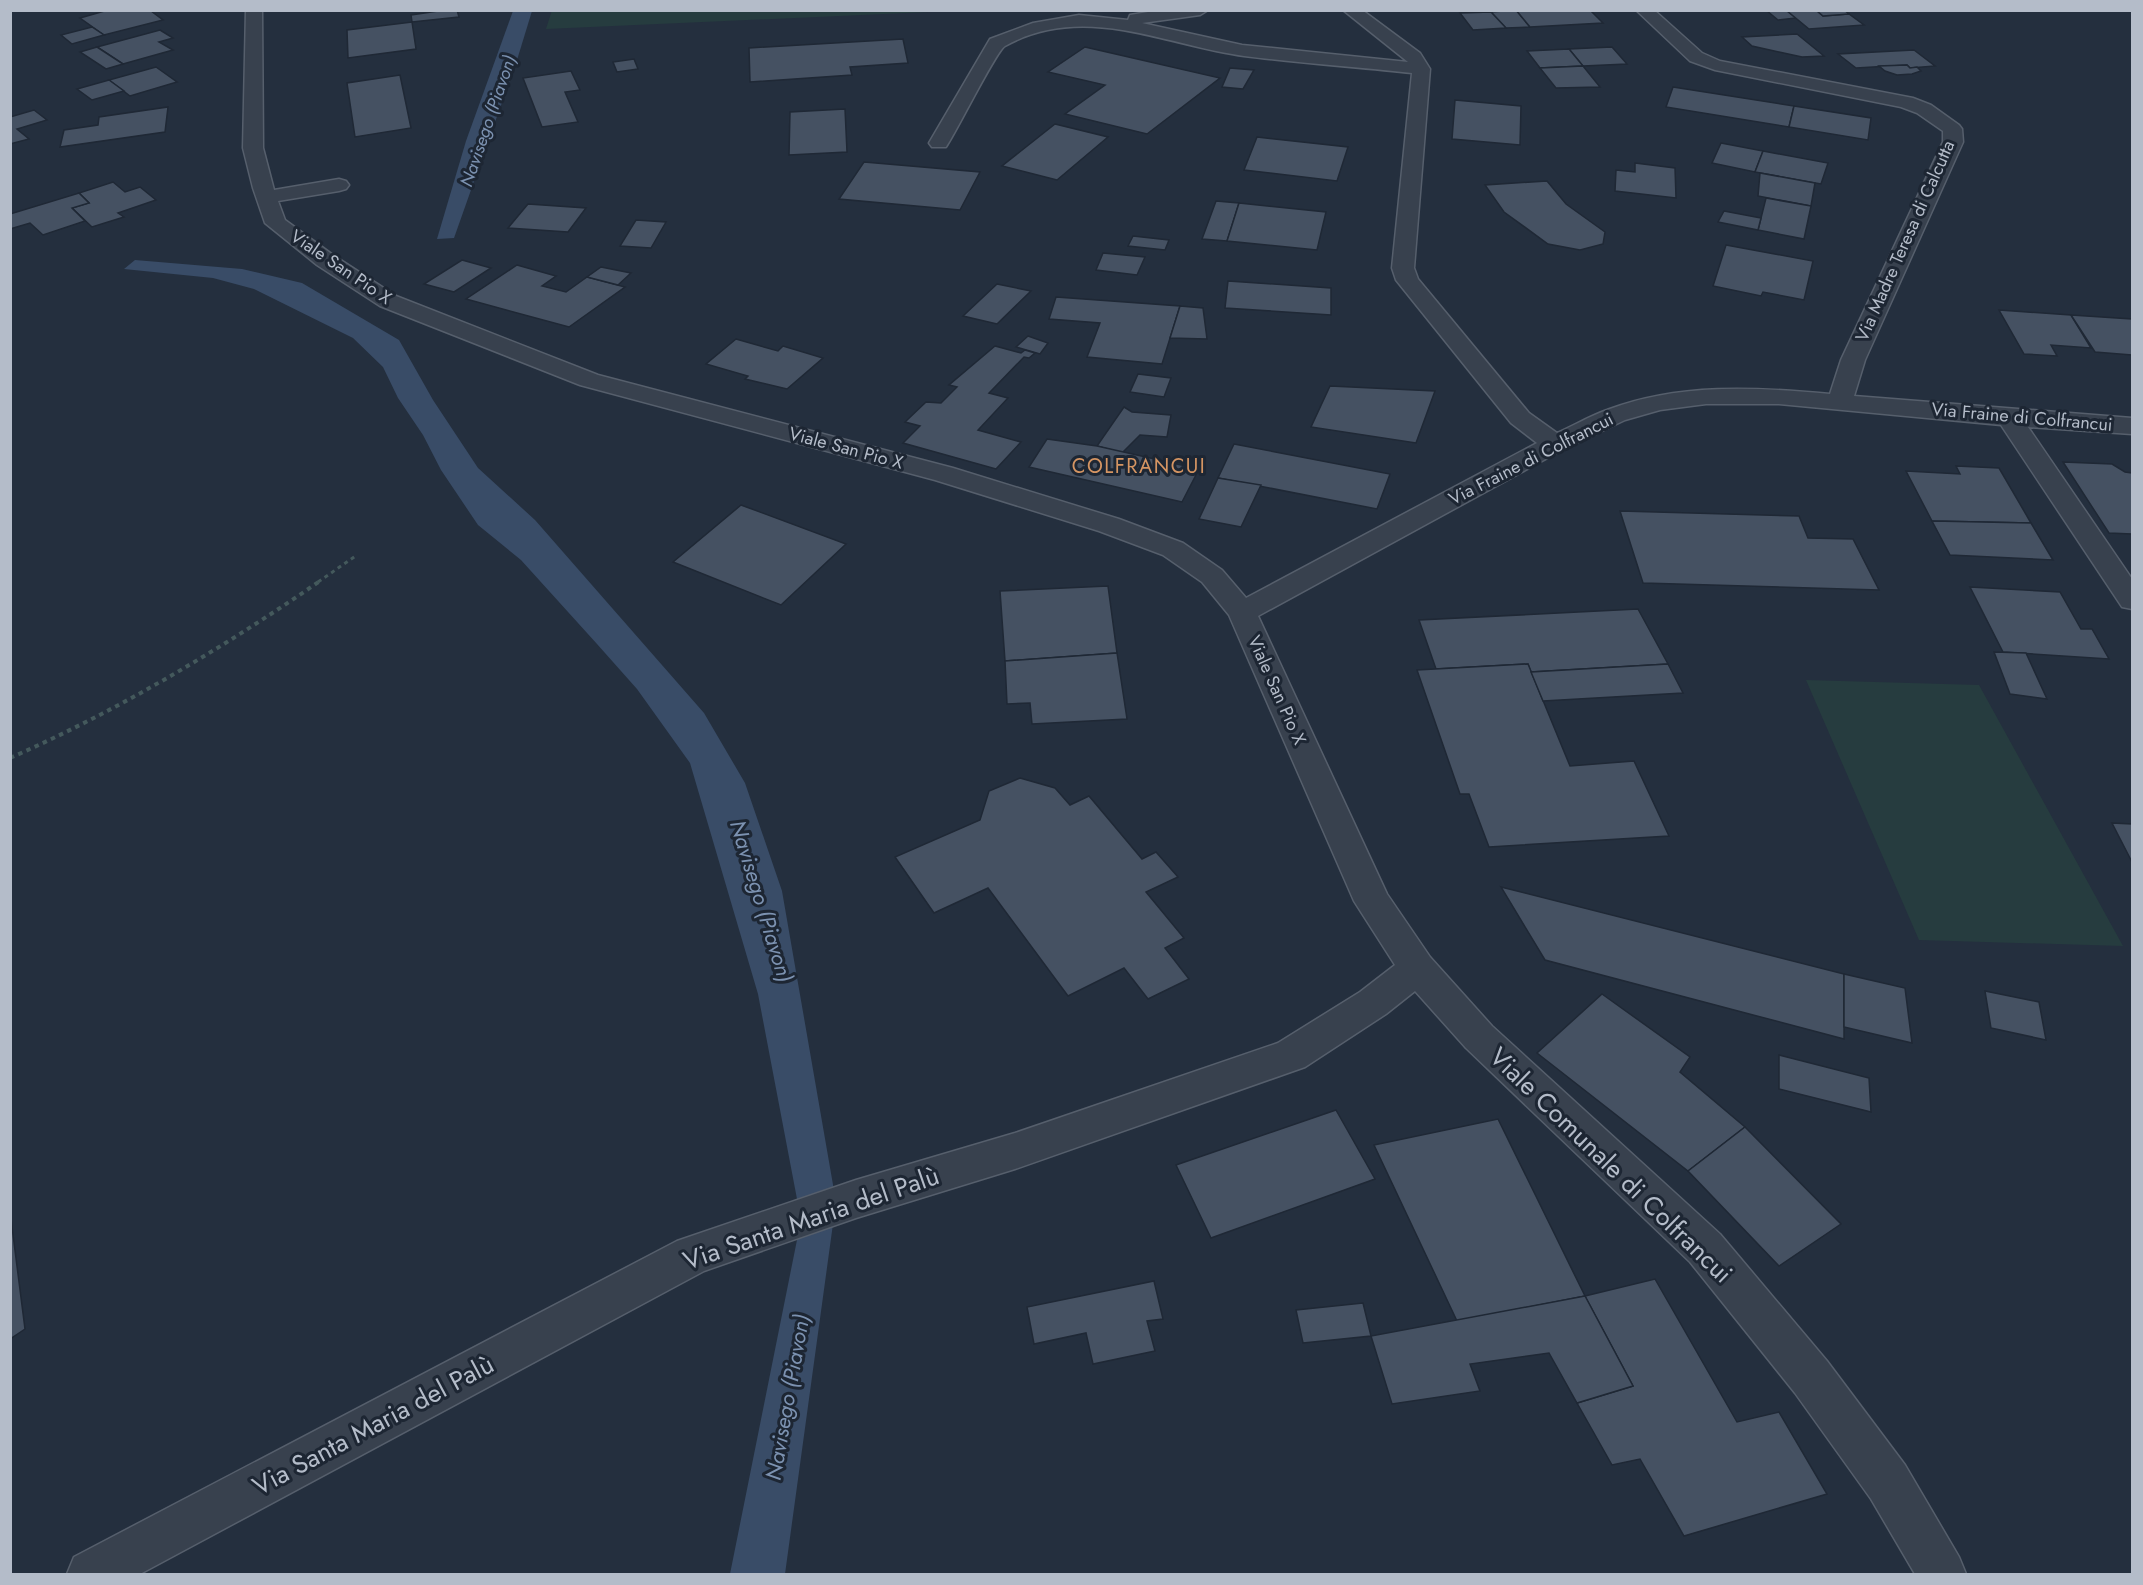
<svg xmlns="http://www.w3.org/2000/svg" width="2143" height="1585" viewBox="0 0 2143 1585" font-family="Jost,sans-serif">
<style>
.green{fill:#263c3f}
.water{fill:#394c67}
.building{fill:#455162;stroke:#1f2835;stroke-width:1.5}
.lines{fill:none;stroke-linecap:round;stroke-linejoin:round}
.minor-casing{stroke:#565f6c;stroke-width:3}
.path-far1{stroke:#44595c;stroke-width:3;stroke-dasharray:4 4;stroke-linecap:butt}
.path{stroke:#44595c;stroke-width:4;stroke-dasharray:4.5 4.5;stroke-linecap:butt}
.minor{fill:#38414e;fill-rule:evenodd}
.labels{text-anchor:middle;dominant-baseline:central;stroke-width:6;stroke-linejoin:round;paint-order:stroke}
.far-water-label{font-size:18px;font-style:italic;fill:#7c92b1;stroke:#1d2633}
.far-street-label{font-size:18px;fill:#b4bcc9;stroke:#1d2633}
.far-quarter-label{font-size:20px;letter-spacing:1.5px;fill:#d59563;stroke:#1d2633}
.water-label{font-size:22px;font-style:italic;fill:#7c92b1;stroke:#1d2633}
.near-street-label{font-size:26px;fill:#b4bcc9;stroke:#1d2633}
</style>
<rect width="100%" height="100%" fill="#242f3e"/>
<g class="green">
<polygon points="552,10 950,10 950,11 546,29"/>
<polygon points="1806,680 1979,685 2123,946 1919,940"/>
</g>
<g class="water">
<polygon points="513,11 532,11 517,60 454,238 437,239 466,141"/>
<polygon points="135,260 242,269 302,283 399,340 433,400 478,468 535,520 704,713 745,783 782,891 836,1202 785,1574 730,1574 801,1220 758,994 690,763 637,689 597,644 521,560 478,525 441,470 423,435 398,398 383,367 353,338 254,289 213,278 124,269"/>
</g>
<g class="building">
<polygon points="108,10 151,11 163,20 104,35 80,18"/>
<polygon points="445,10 457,10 459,17 412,22 411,15"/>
<polygon points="1516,10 1530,27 1506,28 1491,12"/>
<polygon points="1516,10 1590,10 1603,23 1530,27"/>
<polygon points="1766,10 1786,10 1796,18 1778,20"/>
<polygon points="1786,10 1816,10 1823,16 1849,14 1864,25 1809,29"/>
<polygon points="1816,10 1844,10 1849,14 1823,16"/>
<polygon points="1491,12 1506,28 1473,30 1460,13"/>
<polygon points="412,22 416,49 348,58 347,30"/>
<polygon points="92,27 104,35 72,44 61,35"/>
<polygon points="160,30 173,38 159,42 173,50 123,64 97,47"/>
<polygon points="1797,34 1824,56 1802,57 1752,46 1742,37"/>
<polygon points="903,39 908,63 850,67 852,75 750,82 749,48"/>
<polygon points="97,47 123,64 106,69 80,52"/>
<polygon points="1085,47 1220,78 1147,134 1065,114 1105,85 1048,72"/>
<polygon points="1612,47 1627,64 1583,66 1569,49"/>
<polygon points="1569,49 1583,66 1540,68 1527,51"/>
<polygon points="1914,50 1935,66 1910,68 1907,65 1856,68 1838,54"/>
<polygon points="634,59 638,69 617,72 613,62"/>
<polygon points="1907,65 1910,68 1917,67 1921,71 1912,74 1897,75 1885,71 1879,66"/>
<polygon points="1583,66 1600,87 1556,88 1540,68"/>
<polygon points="156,67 177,82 130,96 109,80"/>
<polygon points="1230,68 1254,70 1243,89 1222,87"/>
<polygon points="571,71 580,90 565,92 578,122 542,127 523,78"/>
<polygon points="400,75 411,128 355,137 347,83"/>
<polygon points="109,80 124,91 92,100 77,89"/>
<polygon points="1673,87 1794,106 1789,127 1666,107"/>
<polygon points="1455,100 1521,106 1520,145 1452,139"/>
<polygon points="1794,106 1871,118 1868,140 1789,127"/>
<polygon points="168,107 165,132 60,147 64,130 98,125 99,117"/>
<polygon points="845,109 847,152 789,155 790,112"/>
<polygon points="34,110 47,120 17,129 29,139 10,144 10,117"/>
<polygon points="1055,124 1108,137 1057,180 1002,166"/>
<polygon points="1257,137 1348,147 1337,181 1244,170"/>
<polygon points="1721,143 1763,151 1755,172 1712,163"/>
<polygon points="1763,151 1828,163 1821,184 1755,172"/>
<polygon points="864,162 980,172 960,210 839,199"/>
<polygon points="1635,163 1675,168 1676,198 1615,191 1616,170 1635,172"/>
<polygon points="1760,173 1815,183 1811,206 1758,196"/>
<polygon points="1547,181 1566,204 1605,232 1603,244 1580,250 1548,244 1504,212 1485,185"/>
<polygon points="113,182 125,192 140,187 156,200 118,213 124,217 92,227 72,208 89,203 79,193"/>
<polygon points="79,193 89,203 72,208 85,221 43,235 30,223 10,229 10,214"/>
<polygon points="1766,198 1811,206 1804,239 1758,230"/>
<polygon points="1216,201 1239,203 1227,241 1202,239"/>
<polygon points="1239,203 1326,212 1317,250 1227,241"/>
<polygon points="528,204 586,208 568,232 508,228"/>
<polygon points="1724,211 1761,218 1758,230 1718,222"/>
<polygon points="636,220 666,222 651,248 620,246"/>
<polygon points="1133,236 1169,240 1165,250 1128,246"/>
<polygon points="1726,245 1813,261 1804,300 1763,292 1761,296 1713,286"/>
<polygon points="1103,253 1145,257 1137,275 1096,270"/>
<polygon points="462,260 491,268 454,292 424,284"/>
<polygon points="517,265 556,276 542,286 566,292 587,277 625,287 569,327 466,299"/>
<polygon points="601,267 631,273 618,285 587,277"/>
<polygon points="1228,281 1331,288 1331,315 1225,308"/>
<polygon points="997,284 1031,291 997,324 963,316"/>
<polygon points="1056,297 1180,306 1162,364 1087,357 1100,323 1049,319"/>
<polygon points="1180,306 1203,308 1207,339 1170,338"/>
<polygon points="1999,310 2071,315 2091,348 2051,345 2057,356 2024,354"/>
<polygon points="2071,315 2132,319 2132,355 2095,352"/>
<polygon points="1028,336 1048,343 1040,354 1016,347"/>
<polygon points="736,339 778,351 783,346 823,358 787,389 745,379 748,376 706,364"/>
<polygon points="995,346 1021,353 1025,350 1035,353 1029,358 1024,357 989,393 1008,398 978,430 1021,442 996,469 903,443 920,426 905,422 926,402 941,403 957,387 949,385"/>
<polygon points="1138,374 1171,378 1164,397 1130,392"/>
<polygon points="1330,386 1435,391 1416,443 1311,427"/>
<polygon points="1124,407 1132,412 1171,415 1167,437 1140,435 1122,453 1097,446"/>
<polygon points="1047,439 1097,446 1199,469 1182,502 1029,467"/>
<polygon points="1234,444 1390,474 1377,509 1218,478"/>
<polygon points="2063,462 2112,464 2125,472 2132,473 2132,534 2109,533"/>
<polygon points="1956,466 1999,468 2031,523 1932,521 1906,471 1960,474"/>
<polygon points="1218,478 1261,485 1241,527 1199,519"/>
<polygon points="741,505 846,544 781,605 673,562"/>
<polygon points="1620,511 1799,516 1808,538 1853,539 1879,590 1643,583"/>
<polygon points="1932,521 2031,523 2053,560 1950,555"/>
<polygon points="1108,586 1117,653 1005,661 1000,591"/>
<polygon points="1970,587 2060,592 2081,629 2092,629 2109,659 2003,652"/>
<polygon points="1638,609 1668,664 1531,672 1528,664 1436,669 1419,620"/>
<polygon points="1994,652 2026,653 2047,699 2010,694"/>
<polygon points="1117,653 1127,719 1032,724 1030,703 1007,704 1005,661"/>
<polygon points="1528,664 1570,766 1634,761 1669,836 1489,847 1469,794 1460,794 1417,670"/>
<polygon points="1668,664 1683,693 1543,701 1531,672"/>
<polygon points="1020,778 1055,788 1070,805 1089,796 1142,859 1156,852 1178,877 1146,892 1184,938 1165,948 1189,979 1148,999 1124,968 1068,996 988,888 934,913 895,857 980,820 989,791"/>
<polygon points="2112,823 2132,824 2132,862"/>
<polygon points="1501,887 1844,974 1844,1039 1545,960"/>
<polygon points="1844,974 1905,988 1912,1043 1844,1027"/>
<polygon points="1985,991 2039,1002 2046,1040 1991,1028"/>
<polygon points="1602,994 1690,1057 1680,1072 1745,1127 1688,1171 1537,1053"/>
<polygon points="1779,1055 1869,1078 1871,1112 1779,1089"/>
<polygon points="1336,1110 1375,1179 1211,1238 1176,1165"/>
<polygon points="1498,1119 1585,1296 1457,1321 1374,1145"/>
<polygon points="1745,1127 1841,1224 1779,1266 1688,1171"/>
<polygon points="10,1211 25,1329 10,1339"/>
<polygon points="1655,1279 1737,1422 1779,1412 1827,1494 1684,1536 1640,1459 1612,1465 1577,1403 1633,1386 1585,1296"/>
<polygon points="1154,1281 1163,1319 1147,1321 1155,1351 1093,1364 1086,1333 1034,1344 1027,1307"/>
<polygon points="1585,1296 1633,1386 1577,1403 1549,1353 1470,1364 1480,1391 1392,1404 1371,1336"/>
<polygon points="1363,1303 1371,1336 1303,1343 1296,1310"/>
</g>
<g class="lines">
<g class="minor-casing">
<path id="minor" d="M246 10H262L263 148 274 190 339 179 346 181 349 185 346 189 339 191 278 201 285 220 333 255 396 296 598 375 953 468 1119 519 1183 543 1222 570 1246 598 1537 443 1511 423 1396 280 1392 268 1412 73C1356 67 1300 63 1244 56 1164 45 1084 2 1005 46 996 51 957 131 946 147H932L929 143 990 39 1033 23 1079 15 1128 20 1130 15 1160 10H1208L1200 15 1142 23 1242 45 1408 62 1343 10H1362L1420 53 1430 69 1414 268 1418 279 1529 413 1557 433C1573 426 1590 416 1607 410 1678 383 1756 387 1830 394L1841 360 1943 142V131L1917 113 1901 107 1715 70 1690 61 1636 10H1654L1702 53 1720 61 1913 98 1931 105 1959 125 1962 129 1963 142 1865 360 1854 396 2132 418V434L2028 427 2132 579V609L2122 607 2001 425 1779 404H1706L1660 410 1625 420 1564 449 1258 616 1387 894 1430 957 1492 1026 1720 1234 1827 1361 1905 1465 1959 1557 1966 1574H1915L1871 1499 1795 1393 1690 1262 1466 1048 1415 991 1386 1014 1305 1067 1015 1169 856 1218 704 1271 140 1574H67L74 1557 677 1241 856 1180 1015 1133 1278 1043 1360 992 1395 965 1354 901 1229 615 1202 582 1163 555 1099 531 935 480 580 385 380 306 317 265 265 223 253 188 243 148Z"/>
</g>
<polyline class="path-far1" points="318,582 357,555"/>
<path class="path" d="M10 758C119 710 221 649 320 581"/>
<use href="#minor" class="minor"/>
</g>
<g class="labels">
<g class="far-water-label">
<text transform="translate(488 121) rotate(-71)">Navisego (Piavon)</text>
</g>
<g class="far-street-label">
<text transform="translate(1905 241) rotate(-66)">Via Madre Teresa di Calcutta</text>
<text transform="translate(341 267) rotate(34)">Viale San Pio X</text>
<text transform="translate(2022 417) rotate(5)">Via Fraine di Colfrancui</text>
<text transform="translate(846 448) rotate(15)">Viale San Pio X</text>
<text transform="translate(1531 459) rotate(-27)">Via Fraine di Colfrancui</text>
<text transform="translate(1277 690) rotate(66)">Viale San Pio X</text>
</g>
<g class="far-quarter-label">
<text x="1139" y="466">COLFRANCUI</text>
</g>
<g class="water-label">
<text transform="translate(762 901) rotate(73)">Navisego (Piavon)</text>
<text transform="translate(787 1397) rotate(-80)">Navisego (Piavon)</text>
</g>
<g class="near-street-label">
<text transform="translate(1611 1165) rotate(44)">Viale Comunale di Colfrancui</text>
<text transform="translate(811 1218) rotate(-19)">Via Santa Maria del Palù</text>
<text transform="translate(373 1425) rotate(-28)">Via Santa Maria del Palù</text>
</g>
</g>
<rect width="2143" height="1585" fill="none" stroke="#b4bcc9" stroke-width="24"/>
</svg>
